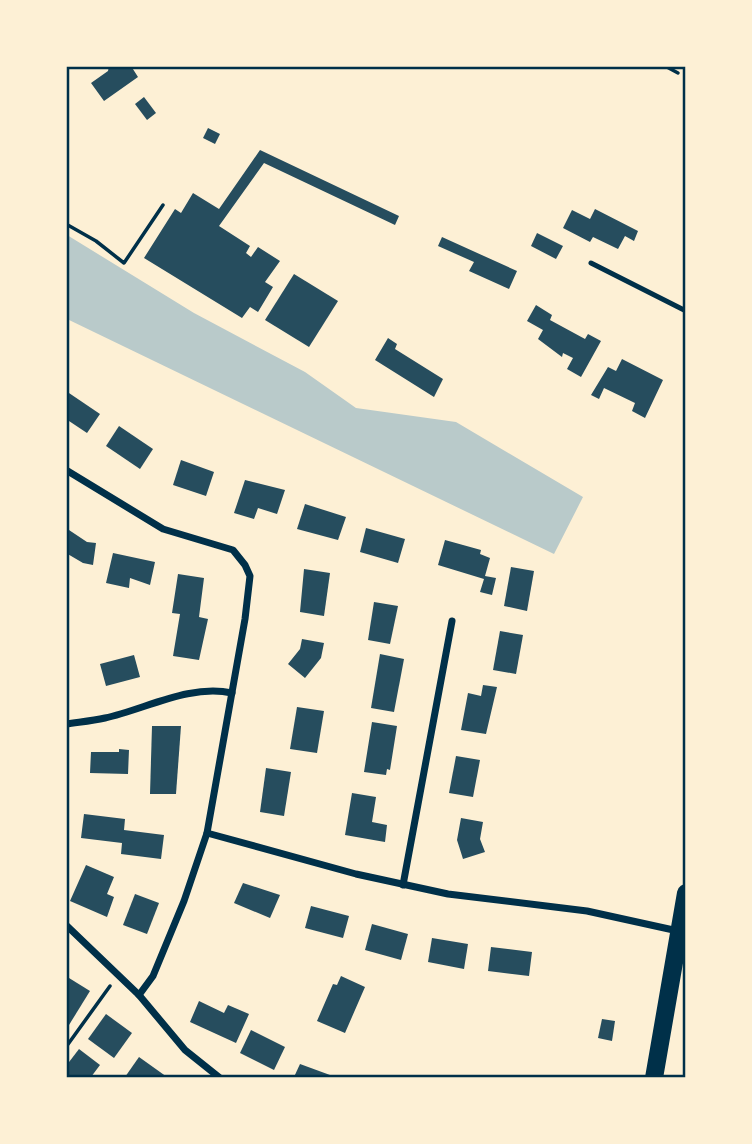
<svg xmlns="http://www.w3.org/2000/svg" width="752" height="1144" viewBox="0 0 752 1144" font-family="'Nunito Sans',sans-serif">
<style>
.green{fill:#b9caca}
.building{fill:#264d5e}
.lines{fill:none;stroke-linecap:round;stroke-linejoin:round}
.path{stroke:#003049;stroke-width:3.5}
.service{stroke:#003049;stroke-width:5}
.minor{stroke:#003049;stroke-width:7}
.primary{stroke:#003049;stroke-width:18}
.neatline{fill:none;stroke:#003049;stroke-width:2.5}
</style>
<rect width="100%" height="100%" fill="#fdf0d5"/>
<polygon class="green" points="67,235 194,313 305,372 356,408 456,422 583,497 554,554 67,319"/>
<g class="building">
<polygon points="109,66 131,66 138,77 104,101 91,83 108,71"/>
<polygon points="144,97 156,113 147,120 135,104"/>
<polygon points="208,128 220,134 215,144 203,138"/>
<polygon points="260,150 399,216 395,225 264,163 219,226 250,246 246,253 251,257 258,247 280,261 265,282 273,287 258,312 250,307 242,318 144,258 175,209 181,213 193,193 219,209"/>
<polygon points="595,209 638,231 634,241 625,236 618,249 593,237 590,242 563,228 572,210 590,219"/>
<polygon points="537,233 563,246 556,259 531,246"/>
<polygon points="442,237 517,271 509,289 469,271 474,262 438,246"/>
<polygon points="294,274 338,301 309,347 265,320"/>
<polygon points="536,305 552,315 550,320 585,339 588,334 601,341 581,377 567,369 573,358 563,353 562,357 538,339 543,330 527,321"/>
<polygon points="388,338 397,344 395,349 443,379 434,397 375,360"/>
<polygon points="622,359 663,380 645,418 632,411 635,403 604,388 599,399 591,395 608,367 616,371"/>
<polygon points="66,391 100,414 87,433 66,419"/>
<polygon points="119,426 153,449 140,469 106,446"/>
<polygon points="181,460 214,472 206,496 173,485"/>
<polygon points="245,480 285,490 277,514 258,508 254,519 234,513"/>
<polygon points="305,504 346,517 338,540 297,529"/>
<polygon points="66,528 87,542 96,543 93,565 83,563 66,553"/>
<polygon points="366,528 405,539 398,563 360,552"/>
<polygon points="445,540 481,550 480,554 490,558 485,576 496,578 492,595 480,592 484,579 438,565"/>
<polygon points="113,553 155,562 150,585 130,578 129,588 106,583"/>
<polygon points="511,567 534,571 527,611 504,606"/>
<polygon points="304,569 330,573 324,616 300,612"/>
<polygon points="178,574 204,578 199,617 208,619 199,660 173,656 180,614 172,613"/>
<polygon points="374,602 398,606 390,644 368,640"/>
<polygon points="500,631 523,635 516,674 493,670"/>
<polygon points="302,639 324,643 321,658 305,678 288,664 300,649"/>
<polygon points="380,654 404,659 394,712 371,708"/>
<polygon points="134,655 140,677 106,686 100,664"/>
<polygon points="483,685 497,687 486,734 461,730 468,693 481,696"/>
<polygon points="297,707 324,711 317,753 290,749"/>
<polygon points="372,722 397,726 390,770 387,769 386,775 364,772"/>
<polygon points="152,726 181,726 176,794 150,794"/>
<polygon points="119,749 129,750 128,774 90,773 91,752 119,752"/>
<polygon points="456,756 480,760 473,797 449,793"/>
<polygon points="266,768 291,772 284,816 260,812"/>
<polygon points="352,793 376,797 372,822 387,825 385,842 345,835"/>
<polygon points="84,814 125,819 124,830 164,835 161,859 121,854 122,843 81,838"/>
<polygon points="461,818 483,822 480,839 485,852 463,859 457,840"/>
<polygon points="86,865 114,877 107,894 114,897 107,917 70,901"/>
<polygon points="243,883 280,895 270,918 234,903"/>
<polygon points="135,894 159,903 147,934 123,925"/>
<polygon points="311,906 349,916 343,938 305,928"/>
<polygon points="372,924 408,934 401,960 365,950"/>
<polygon points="432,938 468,944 464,969 428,962"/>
<polygon points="491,947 532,952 529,976 488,971"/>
<polygon points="341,976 365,987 345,1033 317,1021 333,984 337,985"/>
<polygon points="69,978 90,991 69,1025 66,1023"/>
<polygon points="199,1001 224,1013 228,1005 249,1014 236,1043 190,1022"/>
<polygon points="106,1014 132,1033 114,1058 88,1039"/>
<polygon points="602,1019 615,1021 612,1041 598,1038"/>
<polygon points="251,1030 285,1047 274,1070 240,1053"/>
<polygon points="79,1049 100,1065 91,1077 66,1077 66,1066"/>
<polygon points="139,1057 167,1077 125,1077"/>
<polygon points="300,1064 330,1075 329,1077 294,1077"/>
</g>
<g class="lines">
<g class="path">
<polyline points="665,66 678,73"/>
<polyline points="66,224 96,241 124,263 163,205"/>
<polyline points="66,1047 110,986"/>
</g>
<polyline class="service" points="591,263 686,311"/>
<g class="minor">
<polyline points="66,470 163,529 233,550 245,565 250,576 245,619 207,833 184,901 153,976 139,995"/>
<path d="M66 724C79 722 92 721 105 718 146 709 189 684 232 693"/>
<polyline points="207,833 356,874 448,894 587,911 678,931"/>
<polyline points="403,885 452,621"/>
<polyline points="66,925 139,995 185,1050 220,1078"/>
</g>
<polyline class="primary" points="654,1078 686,893"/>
</g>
<rect width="752" height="1144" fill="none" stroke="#fdf0d5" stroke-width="136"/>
<rect x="68" y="68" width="616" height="1008" class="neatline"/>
</svg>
